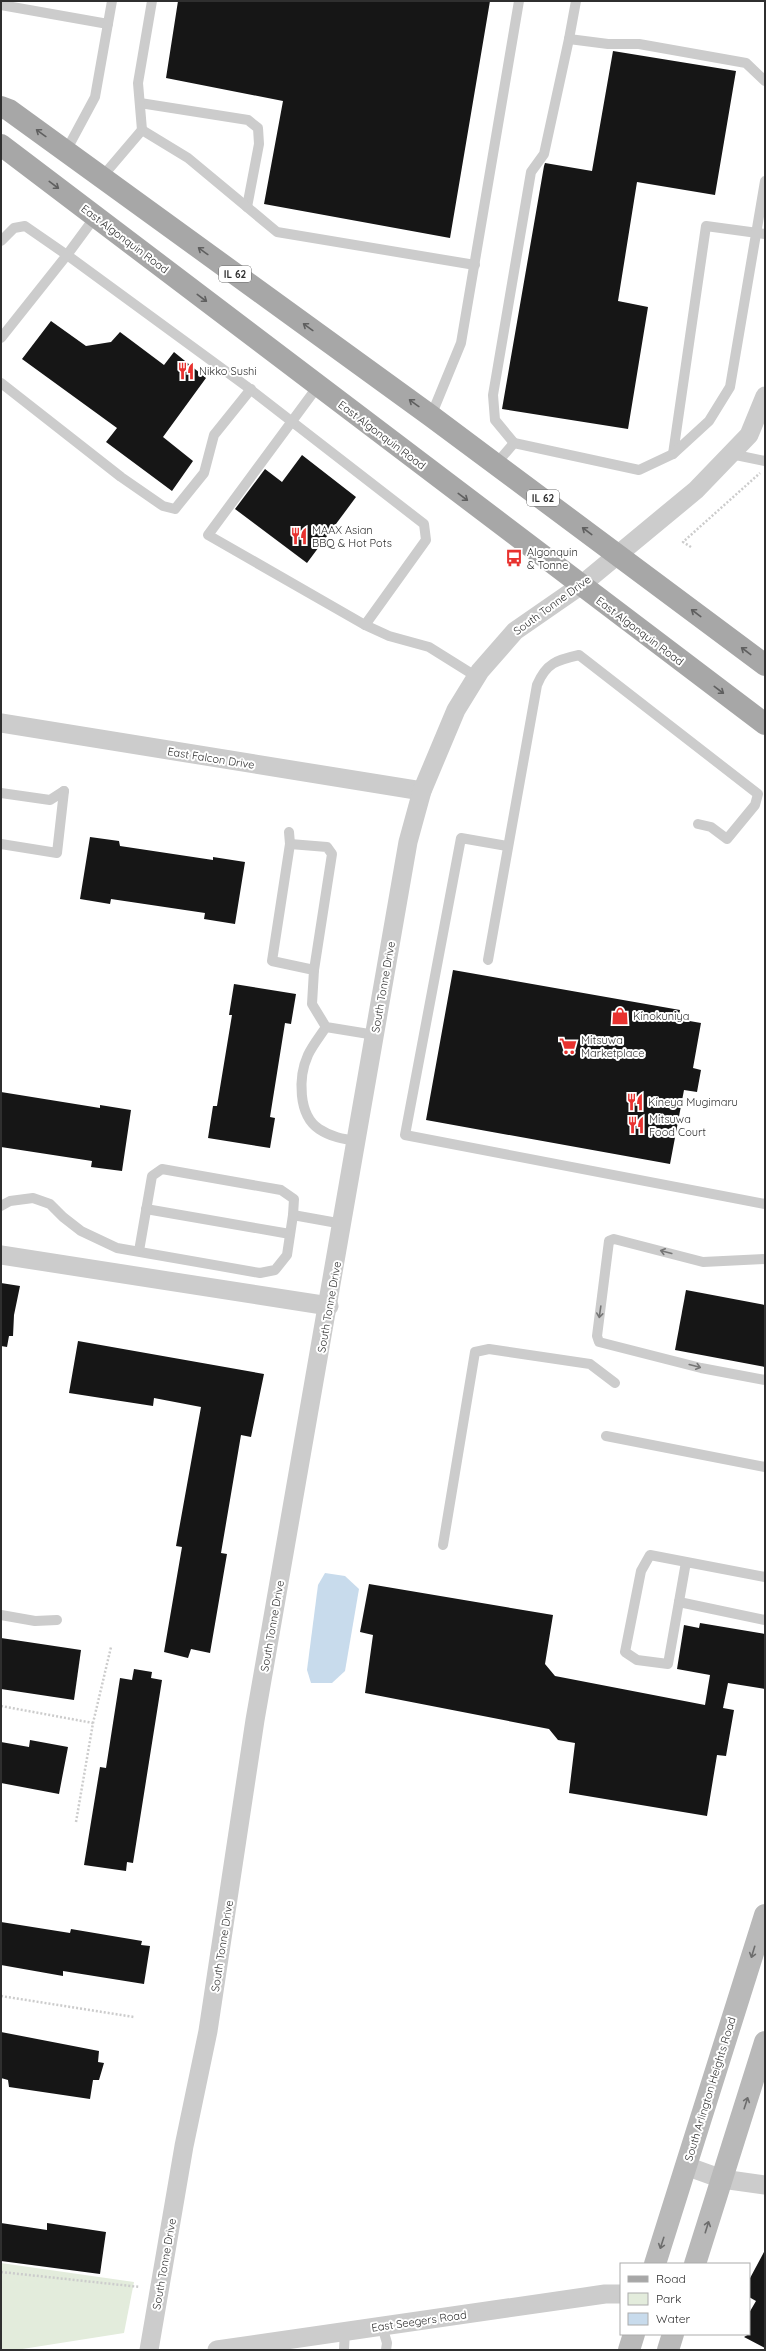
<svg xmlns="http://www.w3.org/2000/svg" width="766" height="2351" viewBox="0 0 766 2351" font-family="Quicksand,sans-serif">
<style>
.green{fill:#e3ecdc}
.water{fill:#c8dbec}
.building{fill:#161616}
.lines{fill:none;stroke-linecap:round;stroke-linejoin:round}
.path{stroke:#ccc;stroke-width:2.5;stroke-dasharray:2 2;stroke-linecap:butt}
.service{stroke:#ccc;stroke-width:10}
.minor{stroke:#ccc;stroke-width:19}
.secondary{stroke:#b9b9b9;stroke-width:22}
.primary{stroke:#a7a7a7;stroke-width:22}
.oneway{stroke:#5f5f5f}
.oneway2{stroke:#767676}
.oneway3{stroke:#6d6d6d}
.labels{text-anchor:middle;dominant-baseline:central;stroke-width:4;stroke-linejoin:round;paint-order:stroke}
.shield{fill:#fff;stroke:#6d6d6d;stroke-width:1}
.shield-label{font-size:10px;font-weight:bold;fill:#2f2f2f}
.street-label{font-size:11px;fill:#2f2f2f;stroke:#fff}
.poi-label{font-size:11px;fill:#2f2f2f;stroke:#fff;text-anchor:start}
</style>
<rect width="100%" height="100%" fill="#fff"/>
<polygon class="green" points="1,2263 134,2282 124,2333 16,2350 1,2350"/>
<polygon class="water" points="325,1573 345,1576 359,1589 345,1671 332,1683 311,1683 307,1670 318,1585"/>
<g class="building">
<polygon points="178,1 490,1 450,238 264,204 283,101 166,78"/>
<polygon points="613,51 736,71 715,195 637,182 618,301 648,307 628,429 502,409 544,166 545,163 592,171"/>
<polygon points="51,321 86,346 111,342 120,332 164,365 174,352 206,378 163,437 193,461 172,491 106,442 117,428 22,359"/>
<polygon points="302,455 356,497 307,563 235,509 265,469 282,482"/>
<polygon points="90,837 119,841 120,846 213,860 213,857 245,862 235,924 204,919 205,913 111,899 110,904 80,899"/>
<polygon points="453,970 680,1010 678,1019 701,1023 693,1068 701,1070 697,1092 684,1090 670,1164 426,1120"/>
<polygon points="234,984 296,994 291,1024 285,1023 270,1117 275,1118 270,1148 208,1138 213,1106 217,1106 232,1015 229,1015"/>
<polygon points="1,1092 100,1108 100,1105 131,1110 122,1171 91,1167 92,1161 1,1147"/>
<polygon points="1,1283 20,1286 14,1315 13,1336 9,1336 7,1347 1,1346"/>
<polygon points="686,1290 765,1305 765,1367 675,1350"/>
<polygon points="78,1341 264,1374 251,1437 241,1435 221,1553 227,1554 210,1653 191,1649 188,1658 164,1652 182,1547 176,1546 201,1407 154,1398 153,1406 69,1393"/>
<polygon points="369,1584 553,1615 545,1664 555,1676 705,1705 710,1675 677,1669 684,1625 699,1628 700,1623 765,1634 765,1689 728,1683 723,1708 734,1710 726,1756 717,1755 707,1816 569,1793 575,1743 558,1740 549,1729 365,1693 373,1635 360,1632"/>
<polygon points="1,1638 81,1650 74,1700 1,1689"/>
<polygon points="134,1669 152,1672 151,1678 162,1680 133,1863 127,1862 126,1871 84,1865 100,1767 106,1768 120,1678 132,1680"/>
<polygon points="30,1740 68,1747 59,1794 1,1783 1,1742 29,1747"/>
<polygon points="1,1922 70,1933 71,1929 142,1941 141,1945 150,1946 144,1984 63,1971 63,1976 1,1965"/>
<polygon points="1,2032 99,2051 98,2062 104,2063 99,2080 93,2080 90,2099 9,2087 8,2080 1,2078"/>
<polygon points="1,2223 47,2230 47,2223 106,2232 100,2274 1,2261"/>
<polygon points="765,2250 765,2348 744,2337 749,2334 749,2313 756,2301 749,2297 749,2280"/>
</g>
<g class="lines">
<g class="path">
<polyline points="691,547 683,542 760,473"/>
<polyline points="1,1706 93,1723"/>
<polyline points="76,1822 93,1723 111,1647"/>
<polyline points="1,1996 134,2017"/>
<polyline points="1,2272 140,2287"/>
</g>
<g class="service">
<polyline points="576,1 569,39 608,44 639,44 746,63 765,81"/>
<polyline points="1,5 108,24"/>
<polyline points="140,103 248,120 258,128 259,144 247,207"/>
<polyline points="142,130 138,83 152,1"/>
<polyline points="66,151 95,97 112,1"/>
<polyline points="102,177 142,130 188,158 277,232 475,265"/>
<polyline points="95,217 67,255 246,386 424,524 426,540 365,625"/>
<polyline points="1,241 14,228 25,226 67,255 1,338"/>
<polyline points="1,383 121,477 163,506 175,509 204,473 214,435 251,389"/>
<polyline points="318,386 208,535 365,625 389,636 429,647 477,677"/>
<polyline points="431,416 461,343 519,1"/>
<polyline points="514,443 495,420 493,395 531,172 544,154 569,39"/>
<polyline points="673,454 706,226 765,234"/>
<polyline points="731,454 765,461"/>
<polyline points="496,464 514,443 639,470 673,454 709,421 730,387 765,181"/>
<polyline points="1,793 50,800 64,791"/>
<polyline points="289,832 290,844 272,961 314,970 312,1004 326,1027 375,1035"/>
<polyline points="1,844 57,853 64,791"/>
<polyline points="290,844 327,847 332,854 314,970"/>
<polyline points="507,846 461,838 405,1135 765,1204"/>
<path d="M488 960 537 685C546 663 557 660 579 655L758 794 755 805 727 839 711 827 698 824"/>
<path d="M326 1027C320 1036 312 1046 308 1055 298 1077 298 1115 319 1129 331 1137 343 1139 357 1141"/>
<polyline points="1,1206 10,1201 33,1198 50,1204 63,1217 81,1231 117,1248 260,1273 275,1270 287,1255 293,1215 343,1224"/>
<polyline points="146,1209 290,1234"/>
<polyline points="139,1251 152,1176 162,1169 281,1190 294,1199 293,1215"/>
<polyline points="765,1259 703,1262 614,1239 609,1241 597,1336 599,1342 701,1368 765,1380"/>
<polyline points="606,1436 765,1467"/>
<polyline points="443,1545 475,1352 489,1349 590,1364 615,1383"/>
<polyline points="686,1562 668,1664 637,1660 625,1652 641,1571 650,1555 765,1577"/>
<polyline points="679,1602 765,1620"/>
<polyline points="1,1615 35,1621 57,1620"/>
<polyline points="382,2326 387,2343 386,2350"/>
<polyline points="344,2350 345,2331"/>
</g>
<g class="minor">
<polyline points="1,723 422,791"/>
<polyline points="1,1255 329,1306"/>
<polyline points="686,2166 722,2179 765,2185"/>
<polyline points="149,2350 184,2146 208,2031 255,1720 408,842 422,791 456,710 480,671 515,631 580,586 696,490 749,435 765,396"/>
<polyline points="217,2350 605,2294 621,2294"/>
</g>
<g class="secondary">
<polyline points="655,2264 765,1915"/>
<polyline points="695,2264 765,2042"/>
<polyline points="629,2350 634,2334"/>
<polyline points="668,2350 673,2334"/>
</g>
<g class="primary">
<polyline points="1,107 9,110 431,416 765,665"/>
<polyline points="1,145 765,724"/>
</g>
</g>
<defs><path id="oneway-shaft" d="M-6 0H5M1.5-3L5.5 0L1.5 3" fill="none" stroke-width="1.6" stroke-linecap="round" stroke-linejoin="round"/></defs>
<g class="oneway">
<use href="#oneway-shaft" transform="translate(41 133) rotate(-144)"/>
<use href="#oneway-shaft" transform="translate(54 185) rotate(37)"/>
<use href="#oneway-shaft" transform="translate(203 251) rotate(-144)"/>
<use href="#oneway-shaft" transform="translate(202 298) rotate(37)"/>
<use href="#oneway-shaft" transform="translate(308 327) rotate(-144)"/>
<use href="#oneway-shaft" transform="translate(414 403) rotate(-144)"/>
<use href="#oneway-shaft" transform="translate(463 497) rotate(37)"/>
<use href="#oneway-shaft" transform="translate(587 531) rotate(-143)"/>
<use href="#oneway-shaft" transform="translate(696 613) rotate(-143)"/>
<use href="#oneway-shaft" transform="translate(746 651) rotate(-143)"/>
<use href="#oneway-shaft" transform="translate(719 690) rotate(37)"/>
</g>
<g class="oneway2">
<use href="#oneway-shaft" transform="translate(666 1252) rotate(-165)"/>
<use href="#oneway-shaft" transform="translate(600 1312) rotate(98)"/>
<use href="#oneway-shaft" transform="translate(695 1366) rotate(15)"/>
</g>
<g class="oneway3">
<use href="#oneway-shaft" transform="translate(753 1952) rotate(107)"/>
<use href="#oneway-shaft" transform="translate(746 2103) rotate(-72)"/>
<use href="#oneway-shaft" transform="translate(707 2227) rotate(-73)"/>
<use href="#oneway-shaft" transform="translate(662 2243) rotate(108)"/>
</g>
<defs>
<g id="restaurant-bare" transform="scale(1.38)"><path d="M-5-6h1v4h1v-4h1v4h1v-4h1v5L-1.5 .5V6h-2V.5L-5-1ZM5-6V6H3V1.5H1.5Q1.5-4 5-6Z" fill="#e8322f" stroke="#fff" stroke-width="2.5" paint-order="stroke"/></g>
<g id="bus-bare" transform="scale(1.38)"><path d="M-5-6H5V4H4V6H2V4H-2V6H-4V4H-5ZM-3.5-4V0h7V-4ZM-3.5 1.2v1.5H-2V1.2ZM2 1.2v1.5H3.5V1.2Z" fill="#e8322f" stroke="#fff" stroke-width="2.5" paint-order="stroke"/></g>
<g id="shop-bare" transform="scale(1.38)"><path d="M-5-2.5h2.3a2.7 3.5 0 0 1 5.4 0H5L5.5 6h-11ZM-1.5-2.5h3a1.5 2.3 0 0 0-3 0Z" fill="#e8322f" stroke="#fff" stroke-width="2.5" paint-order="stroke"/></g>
<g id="supermarket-bare" transform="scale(1.38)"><path d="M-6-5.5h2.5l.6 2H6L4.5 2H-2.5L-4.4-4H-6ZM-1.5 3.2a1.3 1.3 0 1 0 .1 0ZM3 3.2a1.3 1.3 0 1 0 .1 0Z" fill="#e8322f" stroke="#fff" stroke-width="2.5" paint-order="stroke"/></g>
</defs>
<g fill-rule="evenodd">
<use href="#restaurant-bare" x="186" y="371"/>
<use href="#restaurant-bare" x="299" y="536"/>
<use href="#bus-bare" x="514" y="558"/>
<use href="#shop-bare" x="620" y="1016"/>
<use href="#supermarket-bare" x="568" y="1046"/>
<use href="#restaurant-bare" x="635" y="1102"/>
<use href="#restaurant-bare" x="636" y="1125"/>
</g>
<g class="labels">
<g class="shield">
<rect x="219" y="266" width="32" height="16" rx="3"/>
<rect x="527" y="490" width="32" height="16" rx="3"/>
</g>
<g class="shield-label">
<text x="235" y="274">IL 62</text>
<text x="543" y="498">IL 62</text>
</g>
<g class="street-label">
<text transform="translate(125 239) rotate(37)">East Algonquin Road</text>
<text transform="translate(382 435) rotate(37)">East Algonquin Road</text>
<text transform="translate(552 605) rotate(-36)">South Tonne Drive</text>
<text transform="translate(640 631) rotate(37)">East Algonquin Road</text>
<text transform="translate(211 758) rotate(9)">East Falcon Drive</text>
<text transform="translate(383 987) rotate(-80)">South Tonne Drive</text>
<text transform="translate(329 1307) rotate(-80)">South Tonne Drive</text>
<text transform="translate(272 1626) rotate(-80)">South Tonne Drive</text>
<text transform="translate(222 1946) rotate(-81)">South Tonne Drive</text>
<text transform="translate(710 2089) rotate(-73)">South Arlington Heights Road</text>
<text transform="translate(164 2264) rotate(-80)">South Tonne Drive</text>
<text transform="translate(419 2321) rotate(-8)">East Seegers Road</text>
</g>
<g class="poi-label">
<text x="199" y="371">Nikko Sushi</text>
<text x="312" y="530">MAAX Asian<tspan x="312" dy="13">BBQ &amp; Hot Pots</tspan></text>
<text x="527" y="552">Algonquin<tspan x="527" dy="13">&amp; Tonne</tspan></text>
<text x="633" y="1016">Kinokuniya</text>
<text x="581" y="1040">Mitsuwa<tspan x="581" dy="13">Marketplace</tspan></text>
<text x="648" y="1102">Kineya Mugimaru</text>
<text x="649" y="1119">Mitsuwa<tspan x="649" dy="13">Food Court</tspan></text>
</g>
</g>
<rect width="766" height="2351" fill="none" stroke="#2f2f2f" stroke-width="4"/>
<rect x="620" y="2263" width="130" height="72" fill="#ffffff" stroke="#acacac"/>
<rect x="628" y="2276" width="20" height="6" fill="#a7a7a7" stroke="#acacac"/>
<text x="656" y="2283" font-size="12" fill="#2f2f2f">Road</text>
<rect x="628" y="2293" width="20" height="12" fill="#e3ecdc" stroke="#acacac"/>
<text x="656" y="2303" font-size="12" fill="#2f2f2f">Park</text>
<rect x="628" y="2313" width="20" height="12" fill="#c8dbec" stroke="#acacac"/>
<text x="656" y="2323" font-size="12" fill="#2f2f2f">Water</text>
</svg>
